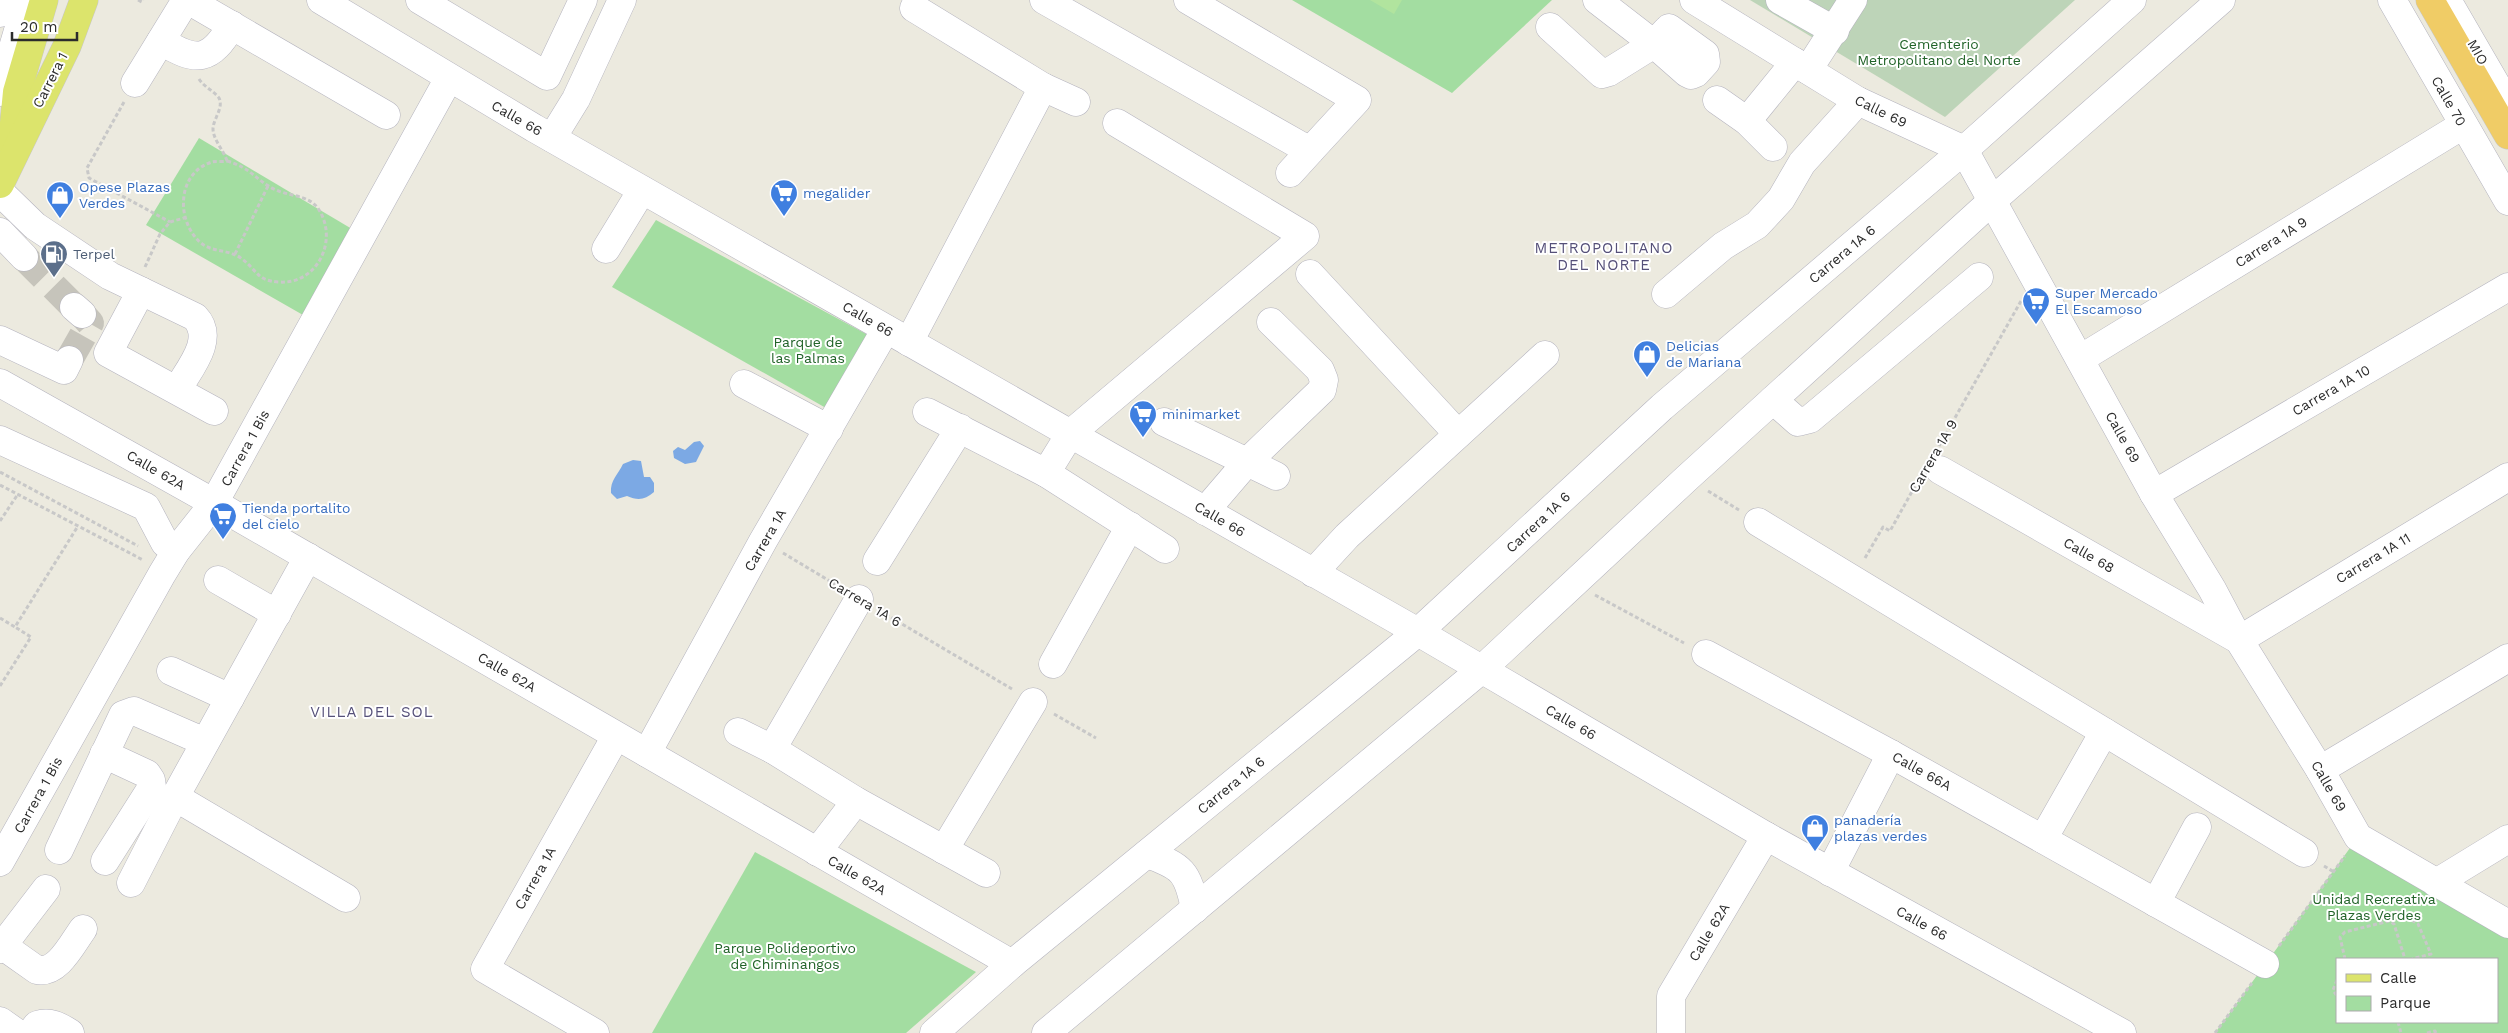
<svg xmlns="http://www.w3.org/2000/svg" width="2508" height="1033" viewBox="0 0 2508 1033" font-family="'Work Sans',sans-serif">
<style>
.green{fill:#a3dda1;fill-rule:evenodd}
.cemetery{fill:#bdd4b8}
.pitch{fill:#b1e49e}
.water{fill:#7ca9e4}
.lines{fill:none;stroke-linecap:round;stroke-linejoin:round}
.minor-tunnel{stroke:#c6c4bb;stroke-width:28;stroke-dasharray:28 14;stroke-linecap:butt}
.minor-casing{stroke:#b4b3be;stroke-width:29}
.major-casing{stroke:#c8c8c8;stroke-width:29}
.highway-casing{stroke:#c8c8c8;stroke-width:29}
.path{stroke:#c8c8c8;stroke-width:3;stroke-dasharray:4 2.5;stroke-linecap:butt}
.minor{stroke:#fff;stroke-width:28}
.major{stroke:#dce46c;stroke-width:28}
.highway{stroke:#f0cc66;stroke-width:28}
.labels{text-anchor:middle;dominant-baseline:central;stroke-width:4;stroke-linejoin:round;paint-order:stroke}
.park-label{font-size:14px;fill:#216328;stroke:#fff}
.street-label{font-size:14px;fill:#2c2c2c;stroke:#fff}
.shop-label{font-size:14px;fill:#366cbe;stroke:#fff;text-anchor:start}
.service-label{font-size:14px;fill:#4e5e75;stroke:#fff;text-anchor:start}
.neighbourhood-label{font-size:15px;letter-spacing:1px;fill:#555079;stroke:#fff}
</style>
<rect width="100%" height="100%" fill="#eceadf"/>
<g class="green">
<polygon points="1292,0 1552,0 1452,93"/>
<polygon points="199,138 352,229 303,315 146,225"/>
<polygon points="656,220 868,335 826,408 612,287"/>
<path d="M2358 837 2508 924V1033H2215ZM2337 959H2497V1022H2337Z"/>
<polygon points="755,852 976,972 906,1033 652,1033"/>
</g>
<polygon class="cemetery" points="1750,0 2075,0 1945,117"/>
<polygon class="pitch" points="1370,0 1402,0 1394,14"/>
<g class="water">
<polygon points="700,441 704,446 696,462 685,464 674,458 673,451 678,447 685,450 694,442"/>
<path d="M633 460 641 461 644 477H650L654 483V492C645 500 638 501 627 496L617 499 611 493C610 480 618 475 623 464Z"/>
</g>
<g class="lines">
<g class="minor-tunnel">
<polyline points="24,257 74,307"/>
<polyline points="69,360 90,323 82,314"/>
</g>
<g class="minor-casing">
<g id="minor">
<polyline points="188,0 386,115"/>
<polyline points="321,0 534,128 1418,632 1766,836 2122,1033"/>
<polyline points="420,0 547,76 583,0"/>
<polyline points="1044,0 1310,151 1357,100 1188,0"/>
<polyline points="1597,0 1654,44 1666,31"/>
<polyline points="1694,0 1858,101 1964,150 2154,494 2212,589 2239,640 2320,770 2358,837 2508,924"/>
<polyline points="1780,0 1835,31"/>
<polyline points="2392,0 2508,201"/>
<polyline points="2447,0 2508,105"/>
<polyline points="914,8 1043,87 1076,102"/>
<polyline points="0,13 4,0"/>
<polyline points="1550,27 1602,74 1609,72 1654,44 1687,73 1691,75 1696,73 1706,62 1705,54 1669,28"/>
<path d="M161 41C197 63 210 62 232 25"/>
<polyline points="1808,70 1853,0"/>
<polyline points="135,83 186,0"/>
<polyline points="0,92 27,0"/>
<polyline points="1717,100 1747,121 1773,147"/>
<polyline points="1747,121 1795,62"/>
<polyline points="552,138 576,99 622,0"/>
<polyline points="1290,173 1310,151"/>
<path d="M0 192 35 226 110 276 195 317C216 339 189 369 177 390"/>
<polyline points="0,232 24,257"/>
<polyline points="606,249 642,190"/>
<polyline points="1310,274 1458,434"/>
<polyline points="141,291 108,353 214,411"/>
<polyline points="1666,294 1723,246 1757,225 1781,199 1802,163 1858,101"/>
<polyline points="74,307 82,314"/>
<polyline points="0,340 64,370 69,360"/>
<polyline points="909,342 1043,87"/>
<polyline points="2080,359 2463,125"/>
<polyline points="0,383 214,503 1012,964"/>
<polyline points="744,384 829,429"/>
<polyline points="1773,400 1798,422 1810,419 1979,277"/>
<polyline points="927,412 1046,473 1165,549"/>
<polyline points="1164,422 1276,476"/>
<polyline points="0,440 146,507 165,543 176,551"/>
<polyline points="1940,470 2239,640 2508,477"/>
<polyline points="1046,473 1070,434 1305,236 1117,123"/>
<polyline points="2154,494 2508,287"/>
<polyline points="1205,511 1247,462 1322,390 1324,380 1320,370 1271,322"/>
<polyline points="1758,522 2304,853"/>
<polyline points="308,557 175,797 346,898"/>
<polyline points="877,561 960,428"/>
<polyline points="1313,573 1347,536 1545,355"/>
<polyline points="218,580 277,614"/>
<polyline points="859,599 772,749 856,801 986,873"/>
<polyline points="1706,654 1891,754 2265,964"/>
<polyline points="1053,664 1130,526"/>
<polyline points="171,671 230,698"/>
<polyline points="738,732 772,749"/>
<polyline points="647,753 763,541 886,329"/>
<polyline points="104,754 147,774 151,780 152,787 105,861"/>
<polyline points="2320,770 2508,658"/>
<polyline points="2043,839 2104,732"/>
<polyline points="59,850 123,715 134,711 205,742"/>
<polyline points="944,850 1033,702"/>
<polyline points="817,852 856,801"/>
<path d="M1147 854C1182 866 1188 872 1195 909"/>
<polyline points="0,862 162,574 176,551 214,503 449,78"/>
<polyline points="1830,872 1891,754"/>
<polyline points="131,883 175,797"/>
<polyline points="2436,883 2508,839"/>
<polyline points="2156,903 2197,827"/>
<path d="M3 946 37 970C58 974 72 944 83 929"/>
<polyline points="0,949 46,889"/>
<polyline points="0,1021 17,1033"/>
<path d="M31 1033 37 1025C50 1021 59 1026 70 1033"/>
<polyline points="595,1033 485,969 616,736"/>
<polyline points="934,1033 1012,964 1418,632 1662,407 1964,150 2132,0"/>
<polyline points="1046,1033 1482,669 1687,478 1993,200 2221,0"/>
<polyline points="1671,1033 1671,996 1766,836"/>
</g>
</g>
<g class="major-casing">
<g id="major">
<polyline points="12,144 17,92 44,0"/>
<polyline points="0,184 67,46 84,0"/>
</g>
</g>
<g class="highway-casing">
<polyline id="highway" points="2430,0 2508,135"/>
</g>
<g class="path">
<polyline points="138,0 142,2 143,0"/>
<path d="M199 79C204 87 214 91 219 98 224 108 213 119 213 129 213 139 224 151 227 161"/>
<polyline points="124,102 87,168 89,178 170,222"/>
<path d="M227 161C252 168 256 181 276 190 289 196 307 195 317 207 340 238 318 285 279 282 257 281 258 271 242 259 230 249 213 253 201 243 176 222 176 173 212 162 216 161 223 162 227 161Z"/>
<polyline points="235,254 268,186"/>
<polyline points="145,267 160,234 170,222 184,218"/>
<polyline points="1939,446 2021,301"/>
<polyline points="0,472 138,546"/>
<polyline points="0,485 143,560"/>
<polyline points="1708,491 1739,510"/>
<polyline points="0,521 18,494"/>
<polyline points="783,553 838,586"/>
<polyline points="1865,558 1883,527 1890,531 1919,479"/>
<polyline points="1595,595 1684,643"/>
<polyline points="880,611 1012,689"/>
<polyline points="0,618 15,627 78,526"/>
<polyline points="0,686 31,637 15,627"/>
<polyline points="1054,714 1096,738"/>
<polyline points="2324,866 2334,872"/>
<polyline points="2389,921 2394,910 2418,924 2431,954 2412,959"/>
<polyline points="2279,946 2345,856"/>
<polyline points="2345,959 2340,937 2345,932 2389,921 2394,924 2405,959"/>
<polyline points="2337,980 2333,990 2337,996"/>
<polyline points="2398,1022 2401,1033"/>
<polyline points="2215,1033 2252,983"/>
<polyline points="2427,1033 2435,1031 2436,1033"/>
</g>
<use href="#minor" class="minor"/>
<use href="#major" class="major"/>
<use href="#highway" class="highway"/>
</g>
<defs>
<g id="supermarket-pin" transform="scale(1.4375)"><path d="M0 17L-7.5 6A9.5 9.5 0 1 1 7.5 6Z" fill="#3f7fe0" stroke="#fff"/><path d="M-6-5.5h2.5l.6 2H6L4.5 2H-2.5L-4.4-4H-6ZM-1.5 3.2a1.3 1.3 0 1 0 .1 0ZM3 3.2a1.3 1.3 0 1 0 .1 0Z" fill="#fff"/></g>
<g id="shop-pin" transform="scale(1.4375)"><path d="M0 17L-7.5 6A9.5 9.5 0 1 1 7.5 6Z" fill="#3f7fe0" stroke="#fff"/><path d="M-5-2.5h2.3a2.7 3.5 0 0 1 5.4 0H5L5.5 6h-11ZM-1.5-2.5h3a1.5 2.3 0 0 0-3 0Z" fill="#fff"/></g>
<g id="fuel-pin" transform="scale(1.4375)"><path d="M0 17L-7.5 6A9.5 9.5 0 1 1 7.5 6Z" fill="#5c6f8a" stroke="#fff"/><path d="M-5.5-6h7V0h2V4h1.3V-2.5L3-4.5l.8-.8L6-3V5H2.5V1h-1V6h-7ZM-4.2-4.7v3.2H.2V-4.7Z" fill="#fff"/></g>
</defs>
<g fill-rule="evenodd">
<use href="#supermarket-pin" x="784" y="193"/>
<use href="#shop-pin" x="60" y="195"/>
<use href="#fuel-pin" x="54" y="254"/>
<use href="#supermarket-pin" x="2036" y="301"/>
<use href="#shop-pin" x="1647" y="354"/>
<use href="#supermarket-pin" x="1143" y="414"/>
<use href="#supermarket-pin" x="223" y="516"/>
<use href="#shop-pin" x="1815" y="828"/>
</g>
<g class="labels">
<g class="park-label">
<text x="1939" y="44">Cementerio<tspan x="1939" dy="16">Metropolitano del Norte</tspan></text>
<text x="808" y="342">Parque de<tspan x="808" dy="16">las Palmas</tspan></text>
<text x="2374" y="899">Unidad Recreativa<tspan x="2374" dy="16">Plazas Verdes</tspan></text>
<text x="785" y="948">Parque Polideportivo<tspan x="785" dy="16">de Chiminangos</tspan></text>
</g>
<g class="street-label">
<text transform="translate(2478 52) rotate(60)">MIO</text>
<text transform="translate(50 80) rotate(-63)">Carrera 1</text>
<text transform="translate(2449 101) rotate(60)">Calle 70</text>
<text transform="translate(1881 111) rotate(26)">Calle 69</text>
<text transform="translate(517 118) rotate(30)">Calle 66</text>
<text transform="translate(2271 242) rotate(-32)">Carrera 1A 9</text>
<text transform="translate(1842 254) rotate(-40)">Carrera 1A 6</text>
<text transform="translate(868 319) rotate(30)">Calle 66</text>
<text transform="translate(2331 390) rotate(-30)">Carrera 1A 10</text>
<text transform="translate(2123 437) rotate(61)">Calle 69</text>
<text transform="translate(245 448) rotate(-61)">Carrera 1 Bis</text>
<text transform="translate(1933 456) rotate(-60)">Carrera 1A 9</text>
<text transform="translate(156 470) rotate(30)">Calle 62A</text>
<text transform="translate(1220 519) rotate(30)">Calle 66</text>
<text transform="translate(1538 522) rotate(-43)">Carrera 1A 6</text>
<text transform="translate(765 540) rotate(-60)">Carrera 1A</text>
<text transform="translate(2089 555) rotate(30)">Calle 68</text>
<text transform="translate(2373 558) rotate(-31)">Carrera 1A 11</text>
<text transform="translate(865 602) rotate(31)">Carrera 1A 6</text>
<text transform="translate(507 672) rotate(30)">Calle 62A</text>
<text transform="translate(1571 722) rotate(30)">Calle 66</text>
<text transform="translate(1922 771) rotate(29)">Calle 66A</text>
<text transform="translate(1231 785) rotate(-39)">Carrera 1A 6</text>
<text transform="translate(2329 786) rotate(60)">Calle 69</text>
<text transform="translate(38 795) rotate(-61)">Carrera 1 Bis</text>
<text transform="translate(857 875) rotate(30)">Calle 62A</text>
<text transform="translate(535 878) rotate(-61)">Carrera 1A</text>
<text transform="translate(1922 923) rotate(29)">Calle 66</text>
<text transform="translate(1709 932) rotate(-59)">Calle 62A</text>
</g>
<g class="shop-label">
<text x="79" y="187">Opese Plazas<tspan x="79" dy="16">Verdes</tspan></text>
<text x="803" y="193">megalider</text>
<text x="2055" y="293">Super Mercado<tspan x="2055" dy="16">El Escamoso</tspan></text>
<text x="1666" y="346">Delicias<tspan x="1666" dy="16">de Mariana</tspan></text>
<text x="1162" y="414">minimarket</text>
<text x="242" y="508">Tienda portalito<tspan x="242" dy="16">del cielo</tspan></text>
<text x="1834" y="820">panadería<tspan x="1834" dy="16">plazas verdes</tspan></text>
</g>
<g class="service-label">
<text x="73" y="254">Terpel</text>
</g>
<g class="neighbourhood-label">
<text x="1604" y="248">METROPOLITANO<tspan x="1604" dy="17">DEL NORTE</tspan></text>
<text x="372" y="712">VILLA DEL SOL</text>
</g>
</g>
<rect x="2336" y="958" width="162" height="65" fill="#ffffff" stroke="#ababab"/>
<rect x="2346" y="974" width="25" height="8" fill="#dce46c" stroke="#ababab"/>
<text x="2380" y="983" font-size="15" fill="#2c2c2c">Calle</text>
<rect x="2346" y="996" width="25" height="15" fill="#a3dda1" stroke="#ababab"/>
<text x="2380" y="1008" font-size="15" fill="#2c2c2c">Parque</text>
<path d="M12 32v8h65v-8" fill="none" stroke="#2c2c2c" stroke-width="2.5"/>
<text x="20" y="32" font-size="15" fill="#2c2c2c" stroke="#ffffff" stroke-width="4" paint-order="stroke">20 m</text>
</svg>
